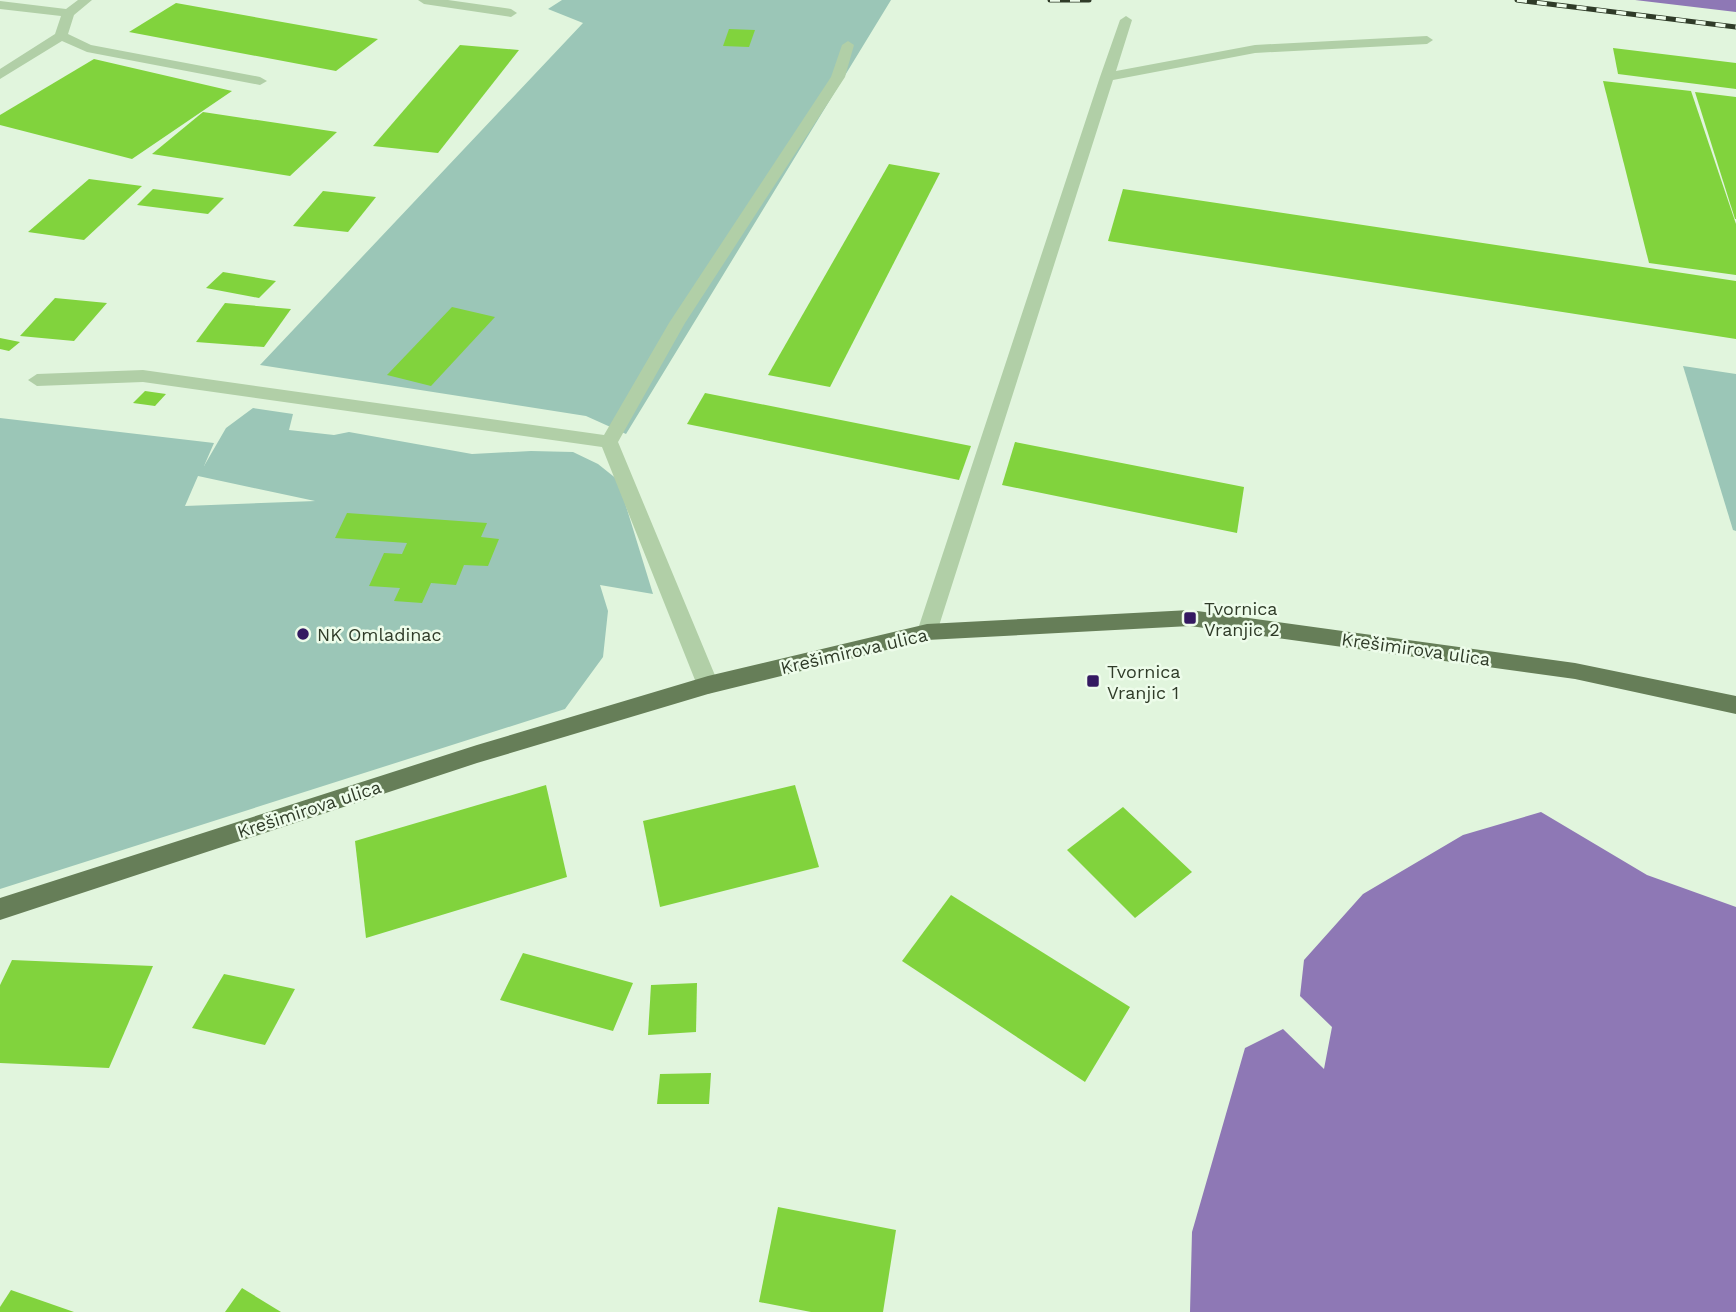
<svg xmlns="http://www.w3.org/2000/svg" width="1736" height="1312" viewBox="0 0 1736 1312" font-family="'Work Sans',sans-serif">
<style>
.green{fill:#9bc6b7;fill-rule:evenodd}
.water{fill:#8e78b5}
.building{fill:#81d33d}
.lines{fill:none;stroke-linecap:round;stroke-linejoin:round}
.minor{fill:#b1cfa7;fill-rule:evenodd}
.major{fill:#667e58;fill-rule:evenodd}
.rail-casing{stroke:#2f3b28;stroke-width:5}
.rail{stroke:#edfcea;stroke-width:3.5;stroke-dasharray:10;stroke-linecap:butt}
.poi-dot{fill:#341961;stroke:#edfcea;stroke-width:2.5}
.labels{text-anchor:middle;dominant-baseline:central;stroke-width:5;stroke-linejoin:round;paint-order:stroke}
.poi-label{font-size:18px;fill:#2f3b28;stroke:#edfcea;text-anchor:start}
.street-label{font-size:18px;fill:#2f3b28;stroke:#edfcea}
</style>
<rect width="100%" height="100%" fill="#e1f5dd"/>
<g class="green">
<polygon points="562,0 891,0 626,434 586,416 260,365 583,23 548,9"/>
<polygon points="1683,366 1736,374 1736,531 1733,530"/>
<path d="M253 408 293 414 289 430 334 435 349 432 472 454 531 451 573 452 598 464 618 480 653 594 600 585 608 611 603 657 565 709 0 889V418L214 443 204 466 226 428ZM198 476 315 501H316L185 506Z"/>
</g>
<g class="water">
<polygon points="1635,0 1736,0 1736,12"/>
<polygon points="1541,812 1647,875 1736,907 1736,1312 1190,1312 1192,1232 1245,1048 1283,1029 1324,1069 1332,1027 1300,996 1304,960 1363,894 1463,835"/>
</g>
<g class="building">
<polygon points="176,3 378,39 336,71 129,32"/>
<polygon points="729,29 755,30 749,47 723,46"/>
<polygon points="460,45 519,50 438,153 373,146"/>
<polygon points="1613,48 1736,63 1736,89 1618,74"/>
<polygon points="94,59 232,91 132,159 0,125 0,115"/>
<polygon points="1603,81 1691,91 1736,224 1736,275 1649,263"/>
<polygon points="1695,92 1736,97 1736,219 1735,219"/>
<polygon points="203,112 337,132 290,176 152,154"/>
<polygon points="889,164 940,173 830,387 768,375"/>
<polygon points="89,179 142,186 84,240 28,232"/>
<polygon points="153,189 224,198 208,214 137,205"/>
<polygon points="1123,189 1736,281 1736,339 1108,241"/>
<polygon points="323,191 376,197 348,232 293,226"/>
<polygon points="223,272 276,281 259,298 206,288"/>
<polygon points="55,298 107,303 74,341 20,336"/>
<polygon points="225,303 291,309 264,347 196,342"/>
<polygon points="452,307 495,317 431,386 387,375"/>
<polygon points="0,338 20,342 9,351 0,349"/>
<polygon points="145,391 166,394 155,406 133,403"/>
<polygon points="705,393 971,446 959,480 687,424"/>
<polygon points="1015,442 1244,487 1237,533 1002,485"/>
<polygon points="347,513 487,523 481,537 499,539 488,566 464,565 456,585 431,583 422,603 394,601 400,588 369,586 384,553 402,554 407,543 335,538"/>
<polygon points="546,785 567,877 366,938 355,841"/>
<polygon points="795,785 819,867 660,907 643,821"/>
<polygon points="1123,807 1192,872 1135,918 1067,850"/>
<polygon points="951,895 1130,1007 1085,1082 902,961"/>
<polygon points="523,953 633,983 613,1031 500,1000"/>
<polygon points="12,960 153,966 109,1068 0,1063 0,985"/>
<polygon points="224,974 295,989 265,1045 192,1028"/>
<polygon points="697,983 696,1032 648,1035 651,985"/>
<polygon points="711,1073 709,1104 657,1104 660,1074"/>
<polygon points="778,1207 896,1230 883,1312 811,1312 759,1302"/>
<polygon points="242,1288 281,1312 225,1312"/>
<polygon points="11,1290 74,1312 0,1312 0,1307"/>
</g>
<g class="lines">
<g class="minor">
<polygon points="78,0 92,0 74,15 68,34 91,45 260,77 267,81 260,85 87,52 62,41 0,79 0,69 55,34 61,16 0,9 0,1 66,9"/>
<polygon points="418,0 448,0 511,9 517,13 511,17 424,4"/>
<polygon points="1126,16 1132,20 1116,71 1255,45 1427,36 1433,40 1427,44 1255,53 1113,80 937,632 934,638 927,640 920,638 917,632 1100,77 1120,20"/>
<polygon points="848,41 854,45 845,77 685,323 618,442 719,685 716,691 708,694 700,691 697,685 602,447 143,382 37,386 28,380 37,374 143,370 604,435 669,323 831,77 842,45"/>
</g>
<polygon class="major" points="1190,610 1575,663 1736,696 1736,714 1575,679 1190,626 927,640 708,694 477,763 0,920 0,898 477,745 708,676 927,624"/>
<g class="rail-casing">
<g id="rail">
<polyline points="1050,0 1089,0"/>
<polyline points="1517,0 1736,27"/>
</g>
</g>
<use href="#rail" class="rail"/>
</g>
<g class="poi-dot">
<rect x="1183" y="611" width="14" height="14" rx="3.5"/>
<circle cx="303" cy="634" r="7"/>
<rect x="1086" y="674" width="14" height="14" rx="3.5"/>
</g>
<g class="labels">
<g class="poi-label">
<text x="1204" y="608">Tvornica<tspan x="1204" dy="21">Vranjic 2</tspan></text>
<text x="317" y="634">NK Omladinac</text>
<text x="1107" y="671">Tvornica<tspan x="1107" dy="21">Vranjic 1</tspan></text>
</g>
<g class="street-label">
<text transform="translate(1416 649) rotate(8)">Krešimirova ulica</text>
<text transform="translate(854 651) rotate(-13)">Krešimirova ulica</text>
<text transform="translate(309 809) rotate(-18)">Krešimirova ulica</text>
</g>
</g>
</svg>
